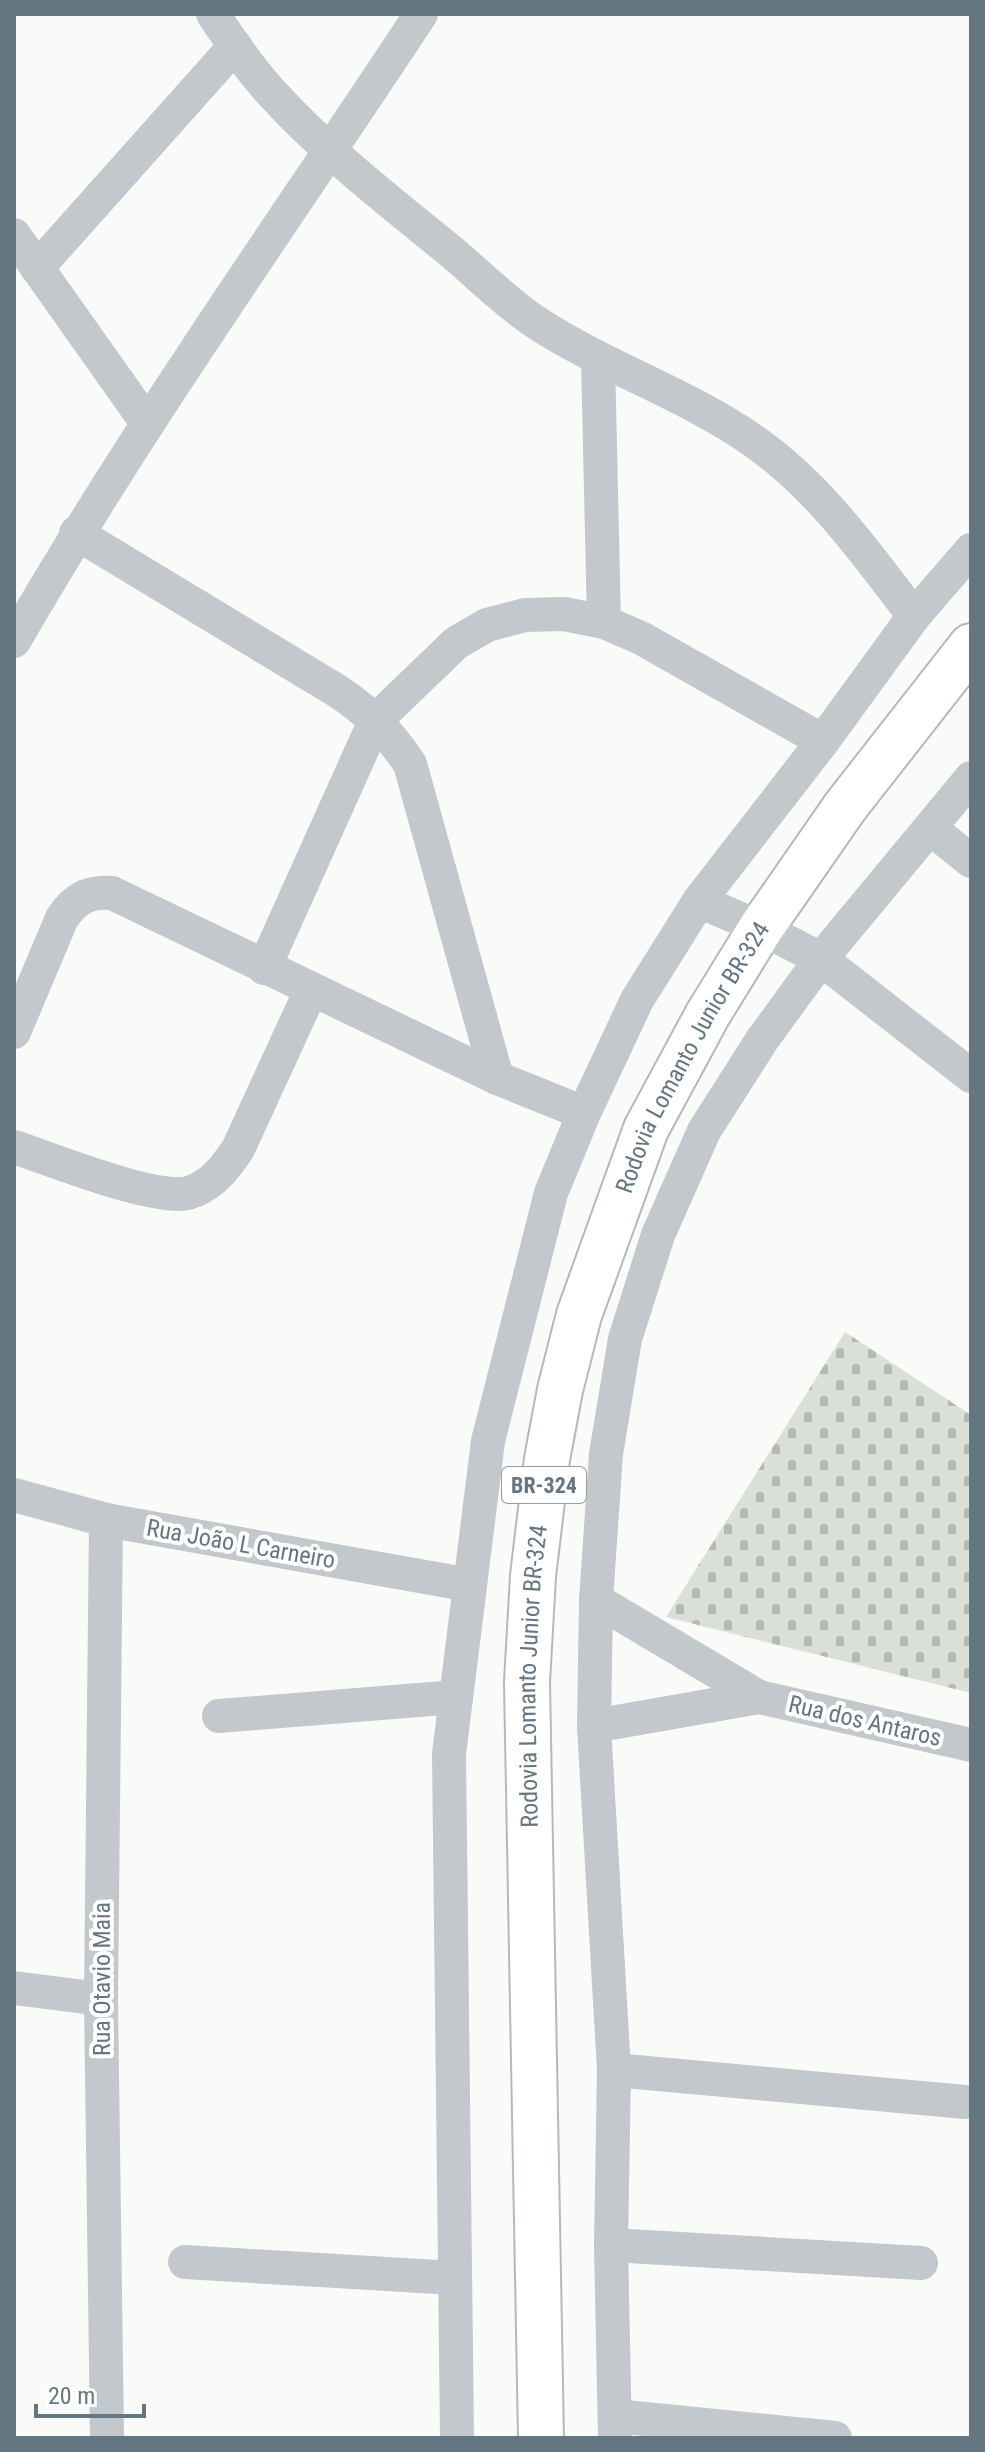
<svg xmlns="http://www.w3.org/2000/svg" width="985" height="2452" viewBox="0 0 985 2452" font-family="'Roboto Condensed',sans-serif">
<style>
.cemetery{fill:url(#cemetery-stones)}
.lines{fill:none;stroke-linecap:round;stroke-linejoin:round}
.trunk-casing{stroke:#b4b9bd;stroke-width:48}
.minor{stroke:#c3c8cc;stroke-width:34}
.trunk{stroke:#fff;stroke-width:44}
.labels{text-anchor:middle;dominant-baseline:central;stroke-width:8;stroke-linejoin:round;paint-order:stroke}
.shield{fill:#fff;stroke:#939fa8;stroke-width:2}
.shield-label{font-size:22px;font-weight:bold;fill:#657683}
.street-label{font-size:24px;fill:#657683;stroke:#fff}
</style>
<defs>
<pattern id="cemetery-stones" width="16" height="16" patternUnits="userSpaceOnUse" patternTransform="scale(2)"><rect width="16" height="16" fill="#dadfd7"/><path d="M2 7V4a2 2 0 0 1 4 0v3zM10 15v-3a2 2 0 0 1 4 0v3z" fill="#b4b9b4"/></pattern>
</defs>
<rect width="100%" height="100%" fill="#fafaf8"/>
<polygon class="cemetery" points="845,1332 971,1415 971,1693 666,1617"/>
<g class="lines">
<g class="trunk-casing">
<g id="trunk">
<path id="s1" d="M541 2438 527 1682 533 1576 547 1459 560 1390 579 1315 646 1129 708 1014 761 928 845 807 971 646"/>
</g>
</g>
<g class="minor">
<path d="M213 14C229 38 244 61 263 83 316 144 385 198 448 249 477 273 505 302 537 323 606 368 687 394 755 442 820 488 866 553 914 616"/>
<polyline points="14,235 147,423"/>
<polyline points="37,268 235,46"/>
<polyline points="598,359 604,622"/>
<path d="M76 533 339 692C370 713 389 733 410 764L497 1078"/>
<path d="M14 641C139 425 284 222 421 14"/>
<polyline points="930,828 971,861"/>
<polyline points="699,901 761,928 821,959 971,1076"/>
<polyline points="264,968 375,721 456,643 487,625 525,615 564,614 604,622 641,638 823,741"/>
<path d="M14 1032 62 918C75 899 88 891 112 893L497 1078 584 1113"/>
<path d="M14 1147C51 1159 154 1201 188 1193 212 1186 225 1168 238 1149L311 990"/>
<polyline points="14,1495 106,1520 470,1585"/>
<polyline points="106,1520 101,1999 107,2438"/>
<polyline points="596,1600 759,1697 971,1745"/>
<polyline points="219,1716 456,1697"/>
<polyline points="594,1726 759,1697"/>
<polyline points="14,1988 101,1999"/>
<polyline points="614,2070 965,2102"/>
<polyline points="611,2245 921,2263"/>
<polyline points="185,2262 454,2278"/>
<polyline points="615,2416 835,2438"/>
<polyline points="457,2438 449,1754 488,1441 551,1193 584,1113 637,1000 699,901 823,741 914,616 971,550"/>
<polyline points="615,2438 611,2245 614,2070 594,1726 596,1600 606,1454 625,1339 658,1235 704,1131 762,1040 821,959 971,778"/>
</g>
<use href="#trunk" class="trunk"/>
</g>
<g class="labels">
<rect class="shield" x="502" y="1467" width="84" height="36" rx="6"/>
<g class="shield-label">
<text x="544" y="1485">BR-324</text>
</g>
<g class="street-label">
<text stroke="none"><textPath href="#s1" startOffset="1410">Rodovia Lomanto Junior BR-324</textPath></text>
<text transform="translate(241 1544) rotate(10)">Rua João L Carneiro</text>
<text stroke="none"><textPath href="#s1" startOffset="762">Rodovia Lomanto Junior BR-324</textPath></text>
<text transform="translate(865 1721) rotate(13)">Rua dos Antaros</text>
<text transform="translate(102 1979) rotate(-90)">Rua Otavio Maia</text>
</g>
</g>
<rect width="985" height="2452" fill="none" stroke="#657683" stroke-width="32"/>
<path d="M36 2404v12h108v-12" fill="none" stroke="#657683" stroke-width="4"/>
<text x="48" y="2404" font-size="24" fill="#657683" stroke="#ffffff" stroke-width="6" paint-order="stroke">20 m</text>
</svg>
